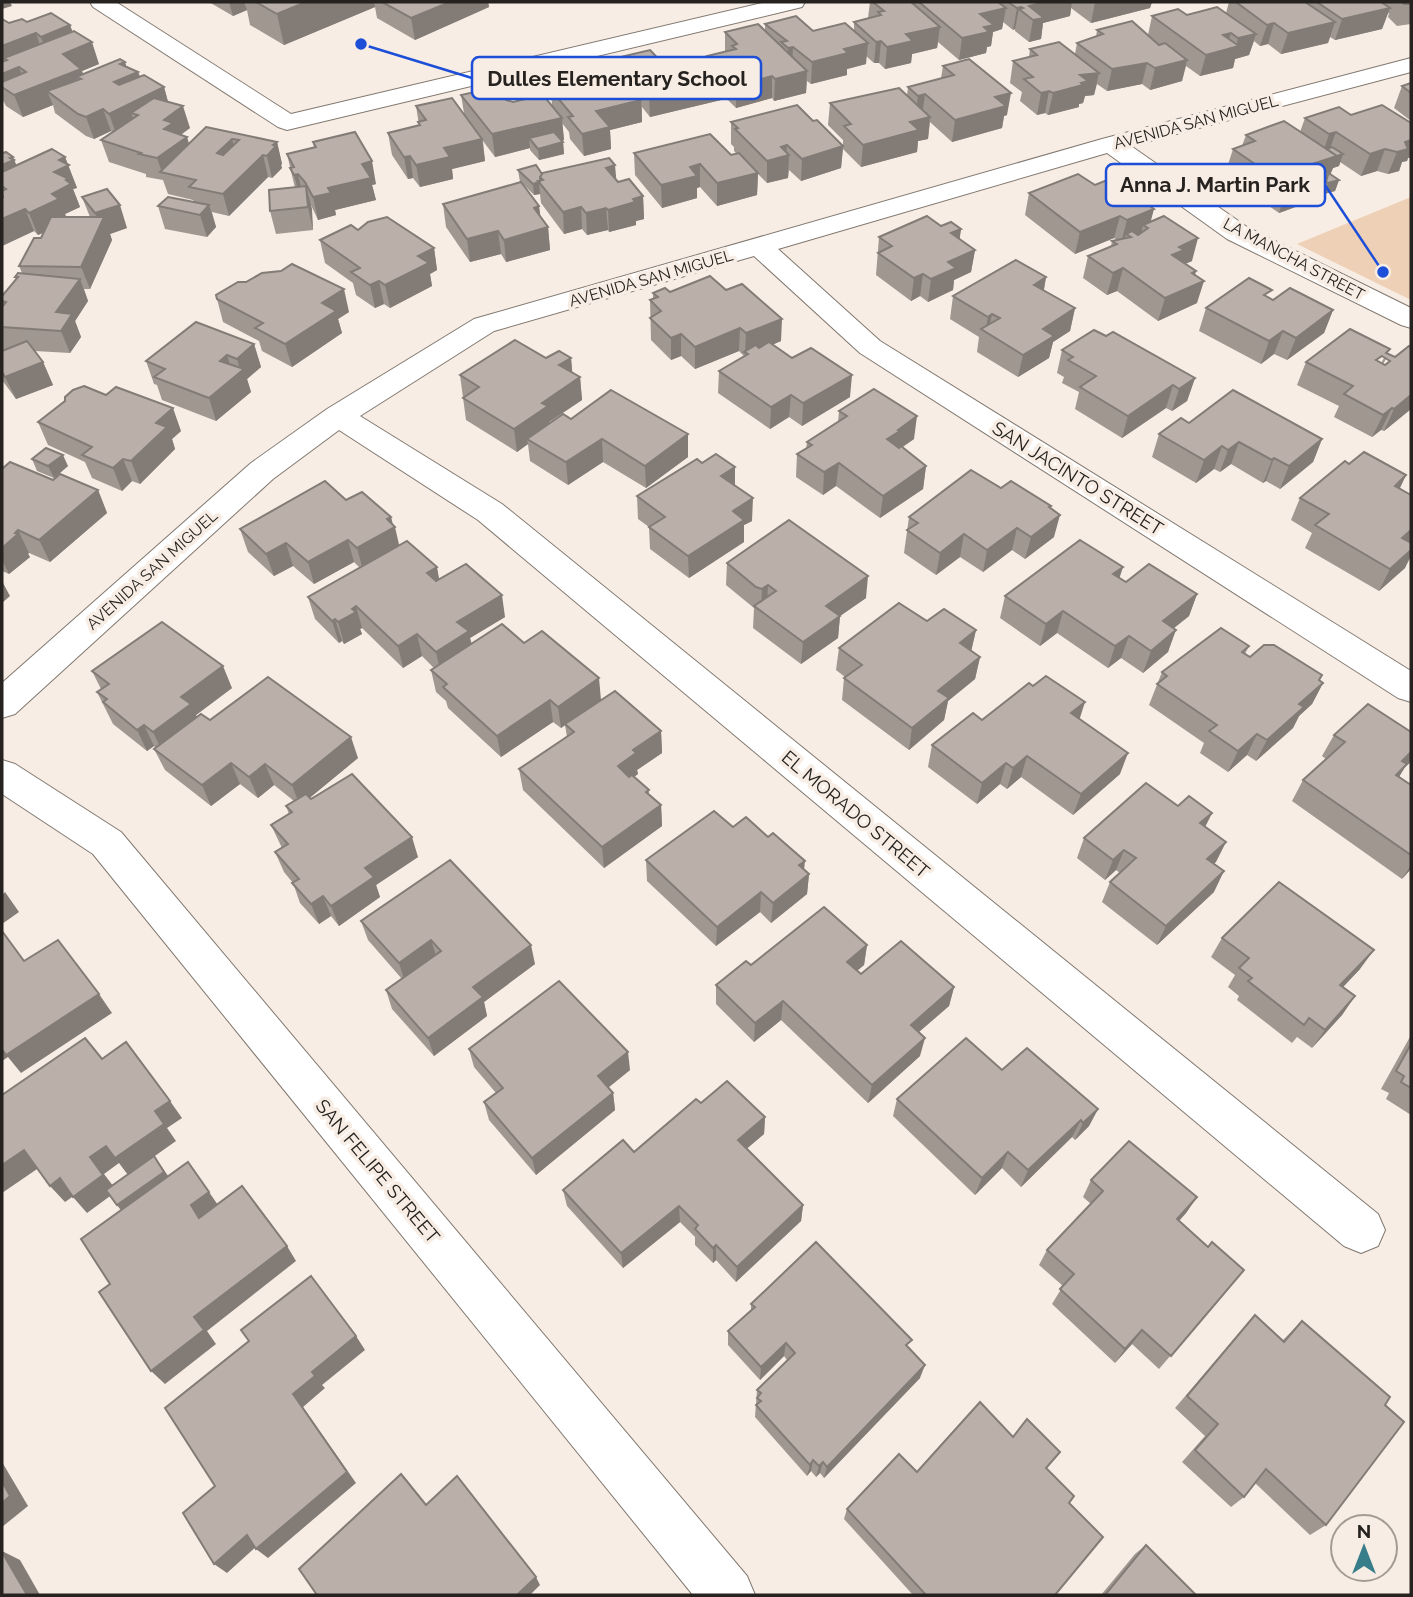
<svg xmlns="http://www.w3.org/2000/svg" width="1413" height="1597" viewBox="0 0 1413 1597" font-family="Raleway,sans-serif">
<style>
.green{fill:#eed0b6}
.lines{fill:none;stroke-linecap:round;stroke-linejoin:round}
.minor-casing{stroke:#817870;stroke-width:2}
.minor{fill:#fff;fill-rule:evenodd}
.wall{fill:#a09791;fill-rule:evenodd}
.shaded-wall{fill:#827b76}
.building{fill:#bab0a9;stroke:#827b76;stroke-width:2;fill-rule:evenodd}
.labels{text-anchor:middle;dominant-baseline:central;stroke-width:7;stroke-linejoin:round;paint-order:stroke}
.far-street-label{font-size:16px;fill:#25221f;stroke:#f7ede4}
.street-label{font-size:19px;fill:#25221f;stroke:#f7ede4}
.leader{fill:none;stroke:#1d4ed8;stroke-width:2.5}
.callout-dot{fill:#1d4ed8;stroke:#f7ede4;stroke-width:2.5}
.callout{fill:#f7ede4;stroke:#1d4ed8;stroke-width:2.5}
.callout-label{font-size:21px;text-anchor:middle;font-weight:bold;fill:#25221f}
</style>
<rect width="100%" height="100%" fill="#f7ede4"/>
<polygon class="green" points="1411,197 1411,300 1297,244"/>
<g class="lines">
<g class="minor-casing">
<g id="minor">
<polygon points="90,2 116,2 291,114 766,2 805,2 802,7 794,9 287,130 278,127 93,7"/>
<polygon points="1411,58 1411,72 1131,146 1247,227 1411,308 1411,328 1401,325 1227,239 1107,153 778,249 880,341 1411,671 1411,702 1398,698 860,353 754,256 494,331 360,416 502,504 1378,1214 1385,1230 1378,1246 1361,1253 1344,1246 478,520 339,430 273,479 15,714 2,718 2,683 251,463 327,409 474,319 1102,139"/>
<polygon points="2,760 15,764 121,832 747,1576 755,1595 693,1595 93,854 2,794"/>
</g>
</g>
<use href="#minor" class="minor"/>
</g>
<g class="wall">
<polygon points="209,2 488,2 489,7 415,40 377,18 375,7 284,45 250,25 247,10 233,16"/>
<polygon points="870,2 1152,2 1150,8 1091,23 1071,8 1070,16 1043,23 1041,39 1029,42 1015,31 1015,29 1013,30 1003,22 1002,29 993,32 991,46 987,47 986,53 959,60 938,42 937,48 912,54 911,63 885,69 879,63 874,63 866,56 866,64 847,69 847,75 811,84 807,81 806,93 774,101 772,98 736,108 721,93 721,100 650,117 642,107 642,122 610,130 611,149 584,156 570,139 569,132 562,123 564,140 561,141 563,142 564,154 539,160 530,150 530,148 495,157 483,141 485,161 452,169 453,179 420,187 413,178 408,179 392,155 388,133 419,125 416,106 464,113 461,95 506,100 513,102 552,106 551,90 578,83 577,67 617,67 616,58 663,64 707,63 707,56 725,52 725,32 765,30 765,24 813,31 854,31 854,22 868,18"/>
<polygon points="1229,2 1411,2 1411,24 1397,26 1388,17 1389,13 1388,13 1382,29 1335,40 1330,37 1328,43 1281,54 1268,44 1260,46 1254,41 1249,55 1235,59 1233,68 1200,76 1186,66 1182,81 1150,90 1142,84 1107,91 1097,84 1094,95 1085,96 1083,103 1079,104 1079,107 1048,115 1045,113 1037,115 1020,101 1022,92 1010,83 1013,61 1029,57 1030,49 1075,54 1077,43 1096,37 1097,30 1148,35 1152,16 1226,13"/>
<polygon points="2,19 9,23 27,22 70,25 72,31 99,64 82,71 83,74 125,62 126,66 138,72 140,76 164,87 168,102 190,128 181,135 189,144 206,127 277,142 282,164 281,165 282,168 272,178 268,177 229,216 212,212 216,227 207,237 165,229 158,206 194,202 193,200 168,194 163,180 146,177 146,174 109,162 101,140 112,132 111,131 94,139 86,136 55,113 53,105 23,117 6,106 4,102 2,100"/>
<polygon points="943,66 1007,115 1004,116 1002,128 952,142 930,122 928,139 918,141 917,152 861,167 843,149 841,168 801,181 789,170 788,178 767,183 758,174 757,195 717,206 700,187 697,188 697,198 662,208 635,175 634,153 731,155 737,154 734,151 734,147 731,144 731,122 813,121 843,145 843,140 828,125 830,103 907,95 908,87 941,78"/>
<polygon points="1411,83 1411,121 1394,108 1402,86"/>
<polygon points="1351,115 1411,123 1411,157 1408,158 1407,161 1402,162 1399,171 1388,174 1377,171 1361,176 1340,162 1339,166 1333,168 1330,174 1339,180 1335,191 1324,194 1322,193 1320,198 1279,213 1259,199 1260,194 1226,171 1233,149 1242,146 1246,135 1300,132 1305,118"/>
<polygon points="313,142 376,184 372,185 376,200 335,210 336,215 318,220 311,205 313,230 276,234 270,211 295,188 287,154 314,148"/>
<polygon points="2,152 13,157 16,165 65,157 77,188 73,189 80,207 65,214 66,217 90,217 82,197 127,228 110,234 112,240 90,289 84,289 88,301 75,321 81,337 70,353 35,351 43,362 53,385 16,399 2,380 2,351 5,350 2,349 2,296 16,279 15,277 22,273 19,266 41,238 43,233 38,235 34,231 2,246"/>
<polygon points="518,170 542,174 616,180 618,182 643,196 644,219 636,221 636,225 609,232 608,230 587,235 582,229 564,234 541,203 540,194 534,195 523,184 539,206 540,217 548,227 550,250 506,262 501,254 470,262 446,227 443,204 520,182"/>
<polygon points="1029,193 1151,222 1192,261 1185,264 1195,275 1197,303 1158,321 1117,291 1107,295 1083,278 1088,256 1111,246 1112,241 1117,240 1114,238 1075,254 1025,215"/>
<polygon points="941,226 961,229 959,239 975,250 971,272 954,280 953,290 928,302 920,296 911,301 876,275 879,237"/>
<polygon points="358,230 434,248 437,270 430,274 432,286 390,308 384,304 375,308 356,295 353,283 325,263 320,240"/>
<polygon points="1046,277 1044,290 1075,308 1070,331 1053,342 1049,358 1018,377 977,352 979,337 950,319 953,296"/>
<polygon points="670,292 781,341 772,345 850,397 802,426 789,417 770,429 718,393 719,371 744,356 739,351 695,369 681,356 671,360 651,340 650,300 653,299 653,293"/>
<polygon points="1269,298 1273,300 1333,310 1324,333 1287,360 1274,354 1261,364 1199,331 1206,308"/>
<polygon points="217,299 349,312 338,319 342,333 292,367 262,351 259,341 223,322"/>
<polygon points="1106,336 1195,378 1187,401 1172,411 1166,408 1122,438 1075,409 1079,392 1062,383 1064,377 1057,373 1062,350"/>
<polygon points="254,344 261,367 247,379 251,392 216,421 162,400 157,385 154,384 146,361"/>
<path d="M1411 347V409L1384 431 1381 430 1372 437 1334 417 1339 406 1297 385 1306 362 1388 354 1395 357ZM1382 356 1384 358 1381 363 1376 360ZM1386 359 1390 361 1385 365 1383 364Z"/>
<polygon points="546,358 571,358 572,372 580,377 582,400 549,422 550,423 571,419 688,434 688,457 646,488 603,462 568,485 530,461 528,444 517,452 466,420 460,375"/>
<polygon points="839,411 914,439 903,447 926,466 923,489 880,518 836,486 823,495 796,477 797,454 806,449 807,442 838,423"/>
<polygon points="38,422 181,431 172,439 175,449 140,484 132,481 122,491 92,478 85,462 48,445"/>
<polygon points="1189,423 1322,439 1313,462 1280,489 1266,481 1263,483 1231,464 1220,472 1214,469 1196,483 1152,457 1159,434"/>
<polygon points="32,459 68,466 54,478 37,471"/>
<polygon points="702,463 735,467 735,486 752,521 744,525 744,542 689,578 650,549 649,527 638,519 637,496"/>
<polygon points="1349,464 1406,475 1400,488 1411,495 1411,543 1405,568 1379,591 1305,548 1312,533 1291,520 1300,498"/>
<polygon points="2,469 98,490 107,513 50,562 29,553 28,554 30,557 9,574 2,571"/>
<polygon points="1001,488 1051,506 1050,508 1054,537 1025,559 1012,550 983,572 960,557 936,575 904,553 909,517"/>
<polygon points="346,500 391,517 399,546 439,580 505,617 470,638 472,644 524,643 601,700 661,731 662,753 637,770 638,774 634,777 649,790 649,794 661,805 662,826 604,868 523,790 519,769 567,737 565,725 561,728 553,722 501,757 448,708 446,701 436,692 431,670 434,668 422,656 403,668 362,628 360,629 362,634 344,644 342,641 339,643 315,619 308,597 360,568 354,562 314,584 293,566 274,576 248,552 240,529"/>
<polygon points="727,563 866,598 840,616 838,638 801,664 753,628 754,608 726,585"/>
<polygon points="1120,578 1126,582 1197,594 1189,616 1174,628 1168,652 1143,673 1121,658 1108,668 1057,633 1040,646 1000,618 1005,596"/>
<polygon points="927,621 976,630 971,651 980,657 975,679 948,701 944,720 909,750 842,700 844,678 845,677 836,670 839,648"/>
<polygon points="1249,646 1245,654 1250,657 1323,683 1312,704 1299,716 1293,728 1256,761 1247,755 1228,772 1200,753 1204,743 1149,705 1162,672"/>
<polygon points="92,671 232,688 196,715 197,717 358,758 310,797 311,799 418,857 376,885 380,897 339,926 331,916 319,924 300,903 293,883 284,872 275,852 282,848 271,825 289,814 286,806 294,801 274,785 258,798 240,784 211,806 165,770 154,749 156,748 154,746 147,751 113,724 97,692 101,689"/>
<polygon points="1080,719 1120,774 1073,815 1021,777 1007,789 1000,784 977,804 928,767 932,745 982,720"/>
<polygon points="1411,732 1411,761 1405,767 1399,777 1411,785 1411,869 1402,879 1292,801 1303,780 1326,759 1322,756 1334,735"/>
<polygon points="1178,806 1212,813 1205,827 1226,842 1214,864 1214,892 1157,945 1102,902 1110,882 1120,873 1116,870 1105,880 1077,858 1084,838"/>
<polygon points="733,827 804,870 809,874 807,894 771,923 760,912 716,946 647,881 646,860"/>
<polygon points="361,921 535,964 484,1002 487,1016 434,1056 392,1009 386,990 402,979 368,940"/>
<polygon points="1222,938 1360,969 1343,987 1355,996 1342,1015 1312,1048 1297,1037 1292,1043 1237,1000 1239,996 1228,987 1235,975 1211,957"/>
<polygon points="867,945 864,965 857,971 861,974 954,987 949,1006 919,1032 920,1056 868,1103 781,1020 754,1042 716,1004 716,985 751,965"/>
<polygon points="1411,1035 1411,1115 1386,1099 1389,1093 1381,1089"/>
<polygon points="469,1049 630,1070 608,1088 613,1093 615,1110 536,1175 489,1120 484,1102 496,1093 474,1067"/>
<polygon points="1002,1070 1098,1109 1089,1126 1075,1140 1072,1137 1021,1187 1002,1168 975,1195 893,1116 897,1099"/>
<polygon points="701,1103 765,1117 764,1134 746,1149 803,1205 801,1221 736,1282 716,1260 713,1263 695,1245 695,1237 680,1222 623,1268 567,1206 563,1190 634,1152"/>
<polygon points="1091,1180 1197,1197 1186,1213 1179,1221 1208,1247 1244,1270 1159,1369 1132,1344 1115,1363 1052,1304 1063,1286 1039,1265 1047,1250 1091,1204 1083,1197"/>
<polygon points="751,1304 909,1348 920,1378 824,1478 820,1473 816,1477 811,1471 807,1476 755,1417 757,1390 787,1360 784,1356 760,1380 728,1345 728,1331 751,1311"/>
<polygon points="1255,1315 1283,1340 1302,1321 1385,1405 1326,1525 1310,1535 1255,1483 1244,1497 1231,1507 1182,1462 1205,1436 1175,1408"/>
<polygon points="1013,1437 1046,1468 1069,1503 1055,1595 913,1595 844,1519 847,1509 917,1472"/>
<polygon points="1146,1545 1196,1595 1101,1595 1135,1554"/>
</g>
<g class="shaded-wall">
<polygon points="2,2 10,2 12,6 2,9"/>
<polygon points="229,2 244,2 247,10 233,16"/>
<polygon points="306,2 374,2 375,7 284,45 277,14"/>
<polygon points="450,2 488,2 489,7 415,40 411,18"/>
<polygon points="1045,2 1072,2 1070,16 1043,23 1041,39 1029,42 1033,20 1029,6"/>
<polygon points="1095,2 1152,2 1150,8 1091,23"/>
<polygon points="1021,7 1021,11 1019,9 1015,29 1013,30 1017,8"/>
<polygon points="1006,8 1002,29 993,32 991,46 987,47 986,53 959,60 962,38 980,14"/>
<polygon points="1390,8 1382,29 1335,40 1342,19"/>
<polygon points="1335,22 1328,43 1281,54 1288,33"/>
<polygon points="1274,23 1268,44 1260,46 1267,25"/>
<polygon points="70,25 78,47 49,58 41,37"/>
<polygon points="940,27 937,48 912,54 911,63 885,69 887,47 906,34"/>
<polygon points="36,33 43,55 7,60 4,58 8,69 2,71 2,46"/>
<polygon points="1231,33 1226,49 1236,47 1238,38 1256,34 1249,55 1235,59 1233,68 1200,76 1206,55 1223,35"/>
<polygon points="881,41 879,63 874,63 876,42"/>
<polygon points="92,42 99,64 82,71 88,90 81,79 76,77 82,93 47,91 53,105 23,117 14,95 63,54"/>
<polygon points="868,43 866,64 847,69 847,75 811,84 812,62 844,49"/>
<polygon points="793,47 792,69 787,70 788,48"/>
<polygon points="1187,60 1182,81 1150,90 1155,68"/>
<polygon points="125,62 129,76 138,72 145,94 121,104 114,82 120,64"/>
<polygon points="1147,63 1142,84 1107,91 1112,69"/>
<polygon points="19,67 27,89 2,87 2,74"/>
<polygon points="807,71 806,93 774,101 775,79"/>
<polygon points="1099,73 1094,95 1085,96 1083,103 1079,104 1079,107 1048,115 1053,93 1080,75"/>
<polygon points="772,76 772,98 736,108 736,86"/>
<polygon points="721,78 721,100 650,117 649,95"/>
<polygon points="164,87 170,109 138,115 131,113 136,126 117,136 109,114"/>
<polygon points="1049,91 1045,113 1037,115 1041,93"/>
<polygon points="1011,93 1007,115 1004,116 1002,128 952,142 955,120 995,97"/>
<polygon points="925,94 922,116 915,118 918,96"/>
<polygon points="641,100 642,122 610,130 611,149 584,156 582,134 596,111"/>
<polygon points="183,106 190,128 177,137 187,137 194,159 162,172 157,158 164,129 164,120"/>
<polygon points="103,109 111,131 94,139 86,117"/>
<polygon points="930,117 928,139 918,141 917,152 861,167 863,145 910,122"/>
<polygon points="562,118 564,140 536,147 529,138 530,148 495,157 492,134"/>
<polygon points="1336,132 1328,154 1323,153 1329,134"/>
<polygon points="232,139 238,161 217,153"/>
<polygon points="482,139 485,161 452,169 453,179 420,187 416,165 444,148"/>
<polygon points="1411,140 1411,157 1408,158 1407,161 1402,162 1399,171 1388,174 1397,152 1405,142"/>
<polygon points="277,142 282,164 281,165 282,168 272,178 267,156 273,145"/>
<polygon points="563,142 564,154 539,160 538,149"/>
<polygon points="787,145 786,156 789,155 788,178 767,183 767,161 781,147"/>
<polygon points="843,146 841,168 801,181 802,159"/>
<polygon points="1385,149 1377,171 1361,176 1370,154"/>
<polygon points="1343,154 1339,166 1333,168 1329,178 1327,179 1320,198 1279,213 1286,190 1312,164"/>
<polygon points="263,155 268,177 229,216 223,194"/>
<polygon points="410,156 413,178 408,179 404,157"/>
<polygon points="13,157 22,179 2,186 2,165 10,158"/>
<polygon points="65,157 77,188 73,189 80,207 65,214 68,221 38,235 29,213 52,194 54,172 59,160"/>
<polygon points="372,161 376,184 372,185 376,200 335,210 336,215 318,220 313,197 328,188 362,164"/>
<polygon points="700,164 700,187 697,188 697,198 662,208 661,185 690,167"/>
<polygon points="615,165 617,187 606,168"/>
<polygon points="758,173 757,195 717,206 717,183"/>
<polygon points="298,174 303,196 300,197 294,175"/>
<polygon points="1339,180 1335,191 1324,194 1328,183"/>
<polygon points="539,182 540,194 534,195 533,184"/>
<polygon points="306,186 312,209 313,230 308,207"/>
<polygon points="643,196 644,219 636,221 636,225 609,232 608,210 633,199"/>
<polygon points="120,205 127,228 110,234 112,240 90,289 81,267 100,227 95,213"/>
<polygon points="209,205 216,227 207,237 200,215"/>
<polygon points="539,206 542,229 534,208"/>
<polygon points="581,207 582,229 564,234 563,212"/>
<polygon points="606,208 608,230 587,235 586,213"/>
<polygon points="25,209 34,231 2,246 2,219"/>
<polygon points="1154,209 1148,232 1148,228 1143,225 1141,235 1131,237 1126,234 1124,242 1121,243 1127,220"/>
<polygon points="1120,216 1114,238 1075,254 1080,232"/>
<polygon points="548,227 550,250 506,262 504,240"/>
<polygon points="961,229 958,252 951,233"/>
<polygon points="498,231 501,254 470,262 467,239"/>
<polygon points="1198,238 1192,261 1180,266 1172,255 1179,247"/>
<polygon points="434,248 437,270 430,274 432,286 390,308 385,285 418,256"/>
<polygon points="975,250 971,272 954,280 953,290 928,302 931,279 948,262"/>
<polygon points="1123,268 1117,291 1107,295 1113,273"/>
<polygon points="1196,271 1192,286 1204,281 1197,303 1158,321 1165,298 1192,273"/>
<polygon points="923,274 920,296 911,301 914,278"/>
<polygon points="1046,277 1042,300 1034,285"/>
<polygon points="80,279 88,301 75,321 81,337 70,353 61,331 56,312"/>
<polygon points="379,281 384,304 375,308 370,285"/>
<polygon points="344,289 349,312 338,319 342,333 292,367 285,344 322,303"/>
<polygon points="1075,308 1070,331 1053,342 1049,358 1018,377 1023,355 1043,329"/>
<polygon points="1333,310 1324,333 1287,360 1296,338"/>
<polygon points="992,314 988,334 985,332 988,317"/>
<polygon points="782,319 781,341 748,355 745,352 746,333"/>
<polygon points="740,328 739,351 695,369 695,347"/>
<polygon points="1283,331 1274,354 1261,364 1269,341"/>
<polygon points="681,334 681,356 671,360 671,338"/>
<polygon points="254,344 261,367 247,379 251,392 216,421 209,398 220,361 227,355 234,378 241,372 237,359"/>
<polygon points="571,358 573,380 559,365"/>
<polygon points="43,362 53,385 16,399 5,377"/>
<polygon points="852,375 850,397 802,426 803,403"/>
<polygon points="580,377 582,400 549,422 550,429 527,439 528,444 517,452 514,429 542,403"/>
<polygon points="1195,378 1187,401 1172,411 1179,389"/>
<polygon points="1173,385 1166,408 1122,438 1128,416"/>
<polygon points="791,395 789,417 770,429 771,407"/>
<polygon points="1411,395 1411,409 1384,431 1394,409"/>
<polygon points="173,408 181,431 172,439 175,449 140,484 131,461 156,423"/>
<polygon points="1392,408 1381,430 1372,437 1383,415"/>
<polygon points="917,416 914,439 897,450 887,439 898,430"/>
<polygon points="688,434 688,457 646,488 645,466"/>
<polygon points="602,439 603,462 568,485 566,462"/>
<polygon points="1322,439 1313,462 1280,489 1289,466"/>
<polygon points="1239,442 1231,464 1220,472 1228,450"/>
<polygon points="1222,446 1214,469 1196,483 1204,460"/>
<polygon points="63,455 68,466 54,478 48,466"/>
<polygon points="1274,458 1266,481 1263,483 1272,460"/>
<polygon points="123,459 132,481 122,491 113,468"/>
<polygon points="839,463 836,486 823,495 824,472"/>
<polygon points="926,466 923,489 880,518 883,496"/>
<polygon points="735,467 735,490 721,476"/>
<polygon points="1406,475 1395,498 1395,486"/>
<polygon points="98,490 107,513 50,562 39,540"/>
<polygon points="753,498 752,521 744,525 744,542 689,578 688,556 733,511"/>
<polygon points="1051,506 1046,525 1060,515 1054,537 1025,559 1031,537"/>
<polygon points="391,517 393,528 395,527 400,549 363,570 357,548 387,519"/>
<polygon points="1017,528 1012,550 983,572 987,550"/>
<polygon points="18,530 29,553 28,554 30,557 9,574 2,560 2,548"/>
<polygon points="1411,530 1411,543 1391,561 1402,538"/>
<polygon points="964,534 960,557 936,575 940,553"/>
<polygon points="348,540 354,562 314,584 308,562"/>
<polygon points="286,543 293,566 274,576 266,554"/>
<polygon points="1411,550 1411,556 1405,568 1379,591 1390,569"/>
<polygon points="437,567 441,589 427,573"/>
<polygon points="1123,567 1116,589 1113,574"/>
<polygon points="868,576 866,598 840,616 838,638 801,664 803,642 826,606"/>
<polygon points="2,581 10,596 2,603"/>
<polygon points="768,585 767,607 761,611 762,589"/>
<polygon points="1197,594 1189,616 1155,643 1163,621"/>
<polygon points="502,595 505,617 470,638 473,653 441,674 436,652 457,622"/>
<polygon points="356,606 362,628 360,629 362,634 344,644 338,622"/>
<polygon points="1063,611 1057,633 1040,646 1046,624"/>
<polygon points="335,619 342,641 339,643 332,621"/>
<polygon points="976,630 971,652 960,643"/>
<polygon points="1176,630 1168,652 1143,673 1151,651"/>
<polygon points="417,634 422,656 403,668 398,646"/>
<polygon points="1129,636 1121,658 1108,668 1115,646"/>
<polygon points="980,657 975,679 948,701 944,720 909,750 912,728 938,691"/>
<polygon points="223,666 232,688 196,715 200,725 163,753 153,732 181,697"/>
<polygon points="599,678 601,700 561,728 558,707"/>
<polygon points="1323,683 1312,704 1299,716 1293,728 1256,761 1267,740 1299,704"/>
<polygon points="550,700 553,722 501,757 497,736"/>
<polygon points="1085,702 1078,724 1071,713"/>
<polygon points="144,725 154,746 147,751 137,730"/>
<polygon points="661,731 662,753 637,770 638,774 619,787 618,766 633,750"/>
<polygon points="1257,734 1247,755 1228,772 1238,751"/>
<polygon points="351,737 358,758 300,806 292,785"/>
<polygon points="1411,752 1411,762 1405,767 1394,785 1383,796 1402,761"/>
<polygon points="1128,753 1120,774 1073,815 1081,794"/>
<polygon points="1027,756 1021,777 1007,789 1013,768"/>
<polygon points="231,763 240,784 211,806 202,785"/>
<polygon points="1006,763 1000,784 977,804 982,783"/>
<polygon points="265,764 274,785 258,798 249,777"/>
<polygon points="661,805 662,826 604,868 602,847"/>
<polygon points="1212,813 1202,833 1200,823"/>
<polygon points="412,837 418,857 376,885 380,897 339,926 331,906 365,868"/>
<polygon points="1226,842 1216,862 1197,879 1207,859"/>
<polygon points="1124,850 1116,870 1105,880 1113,860"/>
<polygon points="805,861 803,879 809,874 807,894 771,923 773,903 799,865"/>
<polygon points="1411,865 1411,869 1402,879"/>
<polygon points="1224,871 1214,892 1157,945 1166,926"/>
<polygon points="5,892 19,912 2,924 2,895"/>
<polygon points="761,892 760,912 716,946 717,927"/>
<polygon points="323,896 331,916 319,924 311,904"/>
<polygon points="431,940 437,959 405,982 399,963"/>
<polygon points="531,945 535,964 484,1002 487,1016 434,1056 428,1038 473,987"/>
<polygon points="867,945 864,965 844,981 847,962"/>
<polygon points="1374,950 1360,969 1327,1004 1340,985"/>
<polygon points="954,987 949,1006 906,1043 911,1025"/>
<polygon points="99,994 112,1013 21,1073 8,1057 2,1061 2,1047"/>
<polygon points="1355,996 1342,1015 1312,1048 1325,1030"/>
<polygon points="783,1001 781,1020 754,1042 755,1023"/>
<polygon points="925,1038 920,1056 868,1103 872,1085"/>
<polygon points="628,1052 630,1070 600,1094 598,1076"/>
<polygon points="613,1093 615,1110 536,1175 532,1158"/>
<polygon points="170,1101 182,1118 167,1128 176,1141 128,1175 119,1163 104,1174 117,1191 87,1213 73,1197 90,1157"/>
<polygon points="1098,1109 1089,1126 1075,1140 1083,1123"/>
<polygon points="765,1117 764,1134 737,1157 738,1140"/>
<polygon points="1081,1120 1072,1137 1021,1187 1028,1170"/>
<polygon points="24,1150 40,1167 2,1193 2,1165"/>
<polygon points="1008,1152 1002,1168 975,1195 982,1178"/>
<polygon points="154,1156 171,1180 123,1213 117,1205"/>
<polygon points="60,1178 75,1195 65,1202 50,1186"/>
<polygon points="209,1192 220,1208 202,1221 191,1205"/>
<polygon points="1197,1197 1186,1213 1166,1235 1177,1219"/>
<polygon points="803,1205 801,1221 736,1282 737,1267"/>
<polygon points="679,1206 680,1222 623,1268 621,1253"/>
<polygon points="716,1245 716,1260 713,1263 713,1248"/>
<polygon points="287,1246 296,1261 207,1331 216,1344 165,1384 151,1371 194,1317"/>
<polygon points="1142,1330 1132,1344 1115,1363 1125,1349"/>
<polygon points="356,1336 365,1350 322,1385 325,1388 303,1407 356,1483 268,1558 256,1549 293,1394 312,1372"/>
<polygon points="786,1343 784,1356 760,1380 761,1367"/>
<polygon points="925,1365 920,1378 824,1478 827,1467"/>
<polygon points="813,1460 811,1471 807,1476 810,1465"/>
<polygon points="2,1462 28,1506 2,1527"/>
<polygon points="823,1462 820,1473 816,1477 819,1466"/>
<polygon points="247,1535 259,1544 227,1573 214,1564"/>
<polygon points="2,1551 20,1560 40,1595 27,1595"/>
<polygon points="536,1577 540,1585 530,1595 517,1595"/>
</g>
<g class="building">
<polygon points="256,2 306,2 277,14"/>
<polygon points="382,2 450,2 411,18"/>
<polygon points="873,2 911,2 940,27 906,34 913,41 887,47 881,41 876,42 854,22 881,15 878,12 884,11"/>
<polygon points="919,2 998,2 1006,8 980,14 994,25 984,27 989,32 962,38"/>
<polygon points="1008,2 1045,2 1029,6 1044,18 1033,20 1019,9 1023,8 1021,7 1017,8"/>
<polygon points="1236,2 1305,2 1335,22 1288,33 1274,23 1267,25"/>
<polygon points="1317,2 1381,2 1390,8 1342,19"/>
<polygon points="1402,2 1411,2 1411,4 1404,4"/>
<polygon points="1217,7 1256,34 1238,38 1231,33 1223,35 1239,46 1206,55 1152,16 1178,9 1187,15"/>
<polygon points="51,13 70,25 41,37 36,33 2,46 2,19 9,23 22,19 27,22"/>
<polygon points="796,16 813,31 845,23 868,43 844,49 848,53 812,62 793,47 788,48 781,42 787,41 765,24"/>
<polygon points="1132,21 1159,45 1165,43 1187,60 1155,68 1147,63 1112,69 1077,43 1103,34 1097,30"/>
<polygon points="758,24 807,71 775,79 772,76 736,86 707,56 736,49 732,46 737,44 725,32"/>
<polygon points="74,31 92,42 63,54 81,69 14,95 2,87 2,82 26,72 19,67 2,74 2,62 7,60 4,58"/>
<polygon points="1059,42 1099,73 1080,75 1088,81 1081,83 1083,85 1053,93 1049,91 1041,93 1024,79 1033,77 1013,61 1037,55 1030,49"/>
<polygon points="650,50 663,64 701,57 721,78 649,95 616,58"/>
<polygon points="120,59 125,62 120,64 138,72 114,82 119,85 144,75 164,87 109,114 103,109 86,117 78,114 47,91 81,79 76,77"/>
<polygon points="969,59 1011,93 995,97 1006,106 955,120 925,94 918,96 908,87 954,75 943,66"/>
<polygon points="610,60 625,77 621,77 641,100 596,111 610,127 582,134 568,117 573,116 551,90 589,81 577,67"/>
<polygon points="1411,83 1411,93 1402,86"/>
<polygon points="496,87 506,100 513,102 543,95 562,118 492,134 461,95"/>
<polygon points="899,88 930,117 910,122 919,130 863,145 844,126 851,124 830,103"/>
<polygon points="154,98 183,106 164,120 173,123 164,129 187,137 157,158 139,154 141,153 101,140 138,115 131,113"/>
<polygon points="452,98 482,139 444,148 450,157 416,165 410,156 404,157 388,133 420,125 418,122 426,120 416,106"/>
<polygon points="797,105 813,121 817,120 843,146 802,159 787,145 781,147 789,155 767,161 735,129 738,128 731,122"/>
<polygon points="1382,105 1411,123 1411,140 1405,142 1408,149 1397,152 1385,149 1370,154 1336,132 1329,134 1305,118 1339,107 1351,115"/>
<polygon points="1284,121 1337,156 1312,164 1328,175 1286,190 1266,177 1271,175 1233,149 1255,141 1246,135"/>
<path d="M206 127 277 142 273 145 276 146 267 156 263 155 223 194 189 187 196 180 160 172ZM232 139 239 140 223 155 217 153Z"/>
<polygon points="355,132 372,161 362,164 371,178 328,188 331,193 313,197 305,182 298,174 294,175 290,168 294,167 287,154 316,147 313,142"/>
<polygon points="554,132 563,142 538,149 529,138"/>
<polygon points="710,134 731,155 739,153 758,173 717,183 700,164 690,167 697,176 661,185 634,153"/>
<polygon points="1332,147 1343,154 1337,156 1327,149"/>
<polygon points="52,149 65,157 59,160 69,165 54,172 69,179 66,180 71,184 52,194 59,199 29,213 25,209 2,219 2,197 3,197 2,191 6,189 2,186 2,172"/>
<polygon points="2,152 4,153 6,152 13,157 10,158 14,160 2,165"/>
<polygon points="609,158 615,165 606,168 618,182 629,179 643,196 633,199 635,202 608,210 606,208 586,213 581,207 563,212 538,181 543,180 540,177 542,173"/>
<polygon points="536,165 542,174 540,177 540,181 538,181 539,182 533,184 518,170"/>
<polygon points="1327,172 1339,180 1328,183 1326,182 1328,175 1324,173"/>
<polygon points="1078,174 1095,185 1110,179 1154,209 1127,220 1120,216 1080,232 1029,193"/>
<polygon points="521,182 539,206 534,208 548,227 504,240 498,231 467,239 443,204"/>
<polygon points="306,186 308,207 270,211 269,190"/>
<polygon points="107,189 120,205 95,213 82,197"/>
<polygon points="168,197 209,205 200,215 158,206"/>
<polygon points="927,216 941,226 951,222 961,229 951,233 975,250 948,262 956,268 931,279 923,274 914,278 878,253 892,246 879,237"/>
<polygon points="1164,216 1198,238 1179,247 1184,250 1172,255 1196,271 1192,273 1204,281 1165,298 1123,268 1113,273 1088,256 1117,244 1112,241 1131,237 1126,234 1132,231 1138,235 1148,228 1143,225"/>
<polygon points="51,217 104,217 81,267 19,266 34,238 41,238"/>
<polygon points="387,217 434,248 418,256 429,263 385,285 379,281 370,285 351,272 360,268 320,240 351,225 358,230 368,222"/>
<polygon points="1016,260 1046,277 1034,285 1075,308 1043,329 1054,336 1023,355 981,329 1000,318 992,314 988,317 953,296"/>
<polygon points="292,264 344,289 322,303 336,311 285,344 255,328 263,323 217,299 216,295 238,282 246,282 262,273 281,271"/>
<polygon points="18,273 80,279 56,312 72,314 61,331 2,327 2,307 6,302 2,301 2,296 18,277 15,277"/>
<polygon points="710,276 726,290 742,284 782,319 746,333 740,328 695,347 681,334 671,338 650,318 661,311 650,300 658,297 653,293 665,288 670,292"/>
<polygon points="1249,278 1272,290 1264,295 1273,300 1290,288 1333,310 1296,338 1283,331 1269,341 1206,308"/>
<polygon points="196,322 254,344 237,359 227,355 220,361 244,369 209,398 154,377 165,369 146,361"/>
<path d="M1350 329 1390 349 1386 353 1395 357 1409 346 1411 347V395L1394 409 1392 408 1383 415 1344 394 1353 386 1306 362ZM1382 356 1390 361 1385 365 1376 360Z"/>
<polygon points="1094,330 1106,336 1113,332 1195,378 1179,389 1173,385 1128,416 1080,387 1096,376 1068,360 1073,357 1062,350"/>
<polygon points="515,340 546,358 559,351 571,358 559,365 580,377 542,403 548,406 514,429 463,398 479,387 460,375"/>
<polygon points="27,341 43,362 5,377 2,372 2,351"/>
<polygon points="769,342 792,358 811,348 852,375 803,403 791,395 771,407 719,371 748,354 744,352 756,345 759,348"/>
<polygon points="84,386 106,395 116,387 173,408 156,423 167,427 131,461 123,459 113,468 82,455 92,447 38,422 65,401 65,397 73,390"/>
<polygon points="874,389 917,416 898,430 900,431 887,439 899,448 901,446 926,466 883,496 839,463 824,472 797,454 812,445 807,442 847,416 839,411"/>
<polygon points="611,390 688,434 645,466 602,439 566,462 527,439 563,414 571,419"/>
<polygon points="1233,390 1322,439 1289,466 1274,458 1272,460 1239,442 1228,450 1222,446 1204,460 1159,434 1181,418 1189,423"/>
<polygon points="46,448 63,455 48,466 32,459"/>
<polygon points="1364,452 1406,475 1395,486 1411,495 1411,530 1402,538 1411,543 1411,550 1390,569 1315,525 1329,514 1300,498 1345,461 1349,464"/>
<polygon points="716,454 735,467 721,476 753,498 733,511 744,520 688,556 649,527 665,517 637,496 697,459 702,463"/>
<polygon points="10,462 53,480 60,474 98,490 39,540 18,530 15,533 18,534 2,548 2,469"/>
<polygon points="971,470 1001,488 1011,481 1051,506 1049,507 1060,515 1031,537 1017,528 987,550 964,534 940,553 907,530 918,523 909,517"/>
<polygon points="325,481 346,500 362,492 391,517 387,519 395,527 357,548 348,540 308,562 286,543 266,554 240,529"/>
<polygon points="789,520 868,576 826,606 840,616 803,642 754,606 776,591 768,585 762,589 756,587 727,563"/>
<polygon points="1080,540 1123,567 1113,574 1126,582 1149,564 1197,594 1163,621 1176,630 1151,651 1129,636 1115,646 1063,611 1046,624 1005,596"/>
<polygon points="407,541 437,567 427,573 436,581 466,564 502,595 457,622 469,631 436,652 417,634 398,646 356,606 352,609 356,612 338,622 335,619 332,621 308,597"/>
<polygon points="899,603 927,621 944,609 976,630 960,643 980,657 938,691 949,698 912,728 844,678 862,665 839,648"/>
<polygon points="162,622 223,666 181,697 191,704 153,732 144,725 137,730 103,702 107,699 97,692 109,684 92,671"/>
<polygon points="502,624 524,643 542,631 599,678 558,707 550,700 497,736 443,687 447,684 431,670"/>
<polygon points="1221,628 1249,646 1242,652 1250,657 1264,645 1274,645 1322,675 1319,680 1323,683 1299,704 1304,707 1267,740 1257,734 1238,751 1209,731 1217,725 1157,684 1167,676 1162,672"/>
<polygon points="1046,676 1085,702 1071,713 1128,753 1081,794 1027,756 1013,768 1006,763 982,783 932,745 973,713 982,720 1029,683 1033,686"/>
<polygon points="268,677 351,737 292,785 265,764 249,777 231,763 202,785 154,749 201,714 210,720"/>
<polygon points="615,691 661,731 633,750 636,753 618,766 629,777 632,775 649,790 646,792 661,805 602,847 519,769 574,732 565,724"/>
<polygon points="1368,704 1411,732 1411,752 1402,761 1407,764 1396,775 1411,785 1411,855 1303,780 1345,742 1334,735"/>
<polygon points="352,774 412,837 365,868 374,877 331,906 323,896 311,904 292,883 299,879 275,852 288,844 271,825 292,812 286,806 306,794 311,799"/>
<polygon points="1146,783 1178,806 1189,796 1212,813 1200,823 1226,842 1207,859 1224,871 1166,926 1110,882 1136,858 1124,850 1113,860 1084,838"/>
<polygon points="714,811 733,827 746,817 768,837 773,833 805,861 799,865 809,874 773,903 761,892 717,927 646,860"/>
<polygon points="450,860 531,945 473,987 483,997 428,1038 386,990 441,951 431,940 399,963 361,921"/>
<polygon points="1279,882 1374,950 1340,985 1355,996 1325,1030 1309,1018 1304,1025 1248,981 1252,978 1239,968 1249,958 1222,938"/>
<polygon points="824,907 867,945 847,962 861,974 901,941 954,987 911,1025 925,1038 872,1085 783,1001 755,1023 716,985 746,961 751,965"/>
<polygon points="2,931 24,961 58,940 99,994 6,1055 2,1049"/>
<polygon points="559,981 628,1052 598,1076 613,1093 532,1158 484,1102 503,1088 469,1049"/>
<polygon points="85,1038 102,1059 126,1042 170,1101 155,1111 164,1124 115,1158 106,1146 90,1157 103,1175 73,1197 60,1178 50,1186 24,1150 2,1165 2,1095"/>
<polygon points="966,1038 1002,1070 1027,1048 1098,1109 1083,1123 1081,1120 1028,1170 1008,1152 982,1178 897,1099"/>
<polygon points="1411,1044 1411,1088 1401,1082 1404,1076 1396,1071"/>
<polygon points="727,1081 765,1117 738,1140 803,1205 737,1267 716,1245 713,1248 695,1229 698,1225 679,1206 621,1253 563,1190 623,1140 634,1152 696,1099 701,1103"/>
<polygon points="1129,1141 1197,1197 1177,1219 1208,1247 1212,1242 1244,1270 1171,1356 1142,1330 1125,1349 1060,1289 1074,1274 1047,1250 1103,1191 1091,1180"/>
<polygon points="154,1156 164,1172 117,1205 106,1190"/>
<polygon points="188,1162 209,1192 191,1205 199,1218 242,1186 287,1246 194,1317 204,1330 151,1371 99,1292 110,1284 81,1239"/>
<polygon points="816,1242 912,1340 906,1345 925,1365 827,1467 823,1462 819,1466 813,1460 810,1465 756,1405 761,1401 757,1398 761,1393 757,1390 795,1353 786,1343 761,1367 728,1331 755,1307 751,1304"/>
<polygon points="311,1276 356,1336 312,1372 315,1376 293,1394 347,1472 256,1549 247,1535 214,1564 183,1513 215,1486 165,1408 249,1341 241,1330"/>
<polygon points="1255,1315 1284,1342 1302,1321 1390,1397 1385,1405 1404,1422 1326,1525 1266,1469 1244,1497 1195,1450 1218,1424 1187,1396"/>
<polygon points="980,1402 1013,1437 1027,1419 1060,1452 1046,1468 1074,1496 1069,1503 1103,1537 1055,1595 926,1595 847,1509 899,1454 917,1472"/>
<polygon points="401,1474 426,1505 457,1476 536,1577 517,1595 317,1595 299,1569"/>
<polygon points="2,1481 10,1496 2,1503"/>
<polygon points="1146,1545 1196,1595 1105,1595"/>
<polygon points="2,1552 27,1595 2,1595"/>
</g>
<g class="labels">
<g class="far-street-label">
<text transform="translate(1196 122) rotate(-15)">AVENIDA SAN MIGUEL</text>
<text transform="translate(1294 259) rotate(28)">LA MANCHA STREET</text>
<text transform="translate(651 278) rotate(-16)">AVENIDA SAN MIGUEL</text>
<text transform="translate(152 570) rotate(-42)">AVENIDA SAN MIGUEL</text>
</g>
<g class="street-label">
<text transform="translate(1078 478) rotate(32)">SAN JACINTO STREET</text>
<text transform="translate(856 814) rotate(40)">EL MORADO STREET</text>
<text transform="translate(378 1171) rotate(50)">SAN FELIPE STREET</text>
</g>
</g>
<path class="leader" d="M361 44L472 78M1383 272L1325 185"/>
<g class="callout-dot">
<circle cx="361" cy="44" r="7"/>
<circle cx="1383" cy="272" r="7"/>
</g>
<g class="callout">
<rect x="472" y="57" width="289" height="42" rx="7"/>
<rect x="1106" y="164" width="219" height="42" rx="7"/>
</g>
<g class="callout-label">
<text x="617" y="86">Dulles Elementary School</text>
<text x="1215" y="192">Anna J. Martin Park</text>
</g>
<rect width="1413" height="1597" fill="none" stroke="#25221f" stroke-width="7"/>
<g transform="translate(1364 1548)"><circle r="33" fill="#f7ede4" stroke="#a39c95" stroke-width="2"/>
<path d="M0-5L12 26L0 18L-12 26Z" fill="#387d8a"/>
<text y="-10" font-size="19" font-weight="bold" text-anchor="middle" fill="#25221f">N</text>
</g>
</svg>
